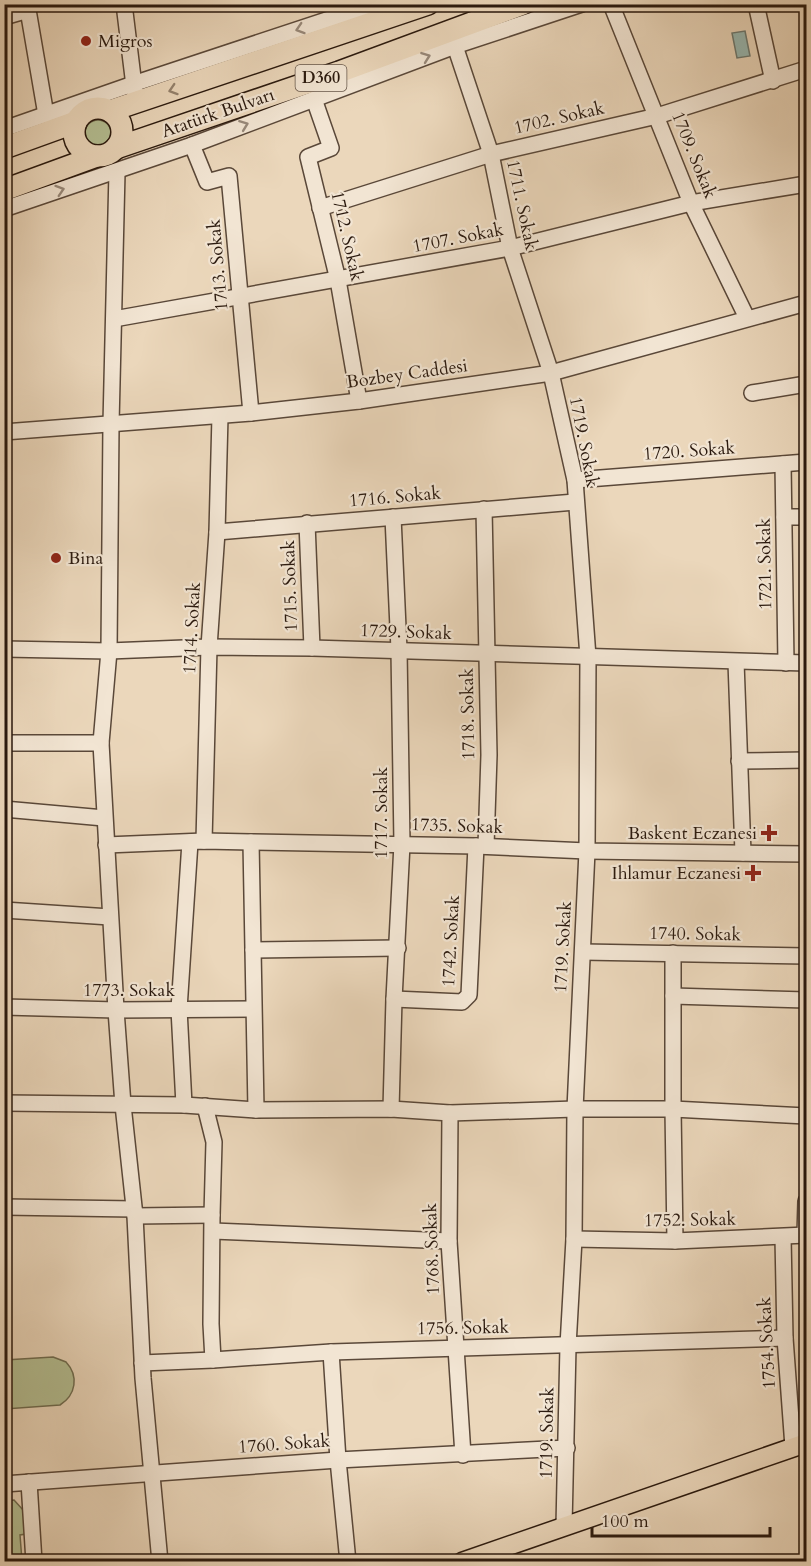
<svg xmlns="http://www.w3.org/2000/svg" width="811" height="1566" viewBox="0 0 811 1566" font-family="Cardo,serif">
<style>
.green{fill:#b4bf93;stroke:#6f6c50;stroke-width:1.5}
.water{fill:#98b9b3;stroke:#6c7971;stroke-width:1.5}
.lines{fill:none;stroke-linecap:round;stroke-linejoin:round}
.minor-casing{stroke:#5a4839;stroke-width:18}
.major-casing{stroke:#2a190e;stroke-width:21}
.highway-casing{stroke:#2a190e;stroke-width:24}
.minor{stroke:#f2e5d3;stroke-width:15}
.major{stroke:#ebd7bb;stroke-width:18}
.highway{stroke:#ebd7bb;stroke-width:21}
.oneway{stroke:#98897a}
.oneway2{stroke:#94826d}
.poi-dot{fill:#8f2418;stroke:#f2e5d3;stroke-width:2}
.labels{text-anchor:middle;dominant-baseline:central;stroke-width:4.5;stroke-linejoin:round;paint-order:stroke}
.shield{fill:#f2e5d3;stroke:#665649;stroke-width:1.5}
.shield-label{font-size:16px;font-weight:bold;fill:#2a190e}
.poi-label{font-size:18px;fill:#2a190e;stroke:#f2e5d3;text-anchor:start}
.street-label{font-size:18px;fill:#2a190e;stroke:#f2e5d3}
</style>
<rect width="100%" height="100%" fill="#ebd7bb"/>
<filter id="stains"><feTurbulence type="fractalNoise" baseFrequency=".00333" numOctaves="4"/><feColorMatrix values="0 0 0 0 .2 0 0 0 0 .09 0 0 0 0 .02 0 0 0 .5 -.17"/></filter>
<radialGradient id="worn" r=".72"><stop offset=".6" stop-color="#630" stop-opacity="0"/><stop offset="1" stop-color="#630" stop-opacity=".3"/></radialGradient>
<g class="green">
<circle cx="98" cy="133" r="13"/>
<path d="M53 1357 66 1362C79 1376 76 1395 60 1405L5 1409V1360Z"/>
<polygon points="14,1500 24,1511 26,1534 20,1535 22,1561 5,1562 5,1501"/>
</g>
<polygon class="water" points="745,31 750,56 737,58 732,33"/>
<g class="lines">
<g class="minor-casing">
<g id="minor">
<polyline points="27,4 46,115"/>
<polyline points="124,4 135,94"/>
<polyline points="611,4 691,203 747,318"/>
<polyline points="756,4 773,81"/>
<polyline points="4,17 28,10"/>
<polyline points="455,46 491,154 510,248 551,373 575,480 588,657 587,851 575,1109 574,1239 568,1346 564,1526"/>
<polyline points="314,99 331,148 308,157 338,280 359,401"/>
<polyline points="4,129 133,84 375,4"/>
<polyline points="192,145 207,182 229,176 251,413"/>
<polyline points="117,172 111,424 109,651 101,743 116,1010 123,1105 135,1216 143,1378 160,1562"/>
<polyline points="320,208 491,154 657,116 806,69"/>
<polyline points="4,209 192,145 455,46 582,4"/>
<polyline points="114,319 510,248 691,203 806,184"/>
<polyline points="752,393 806,384"/>
<polyline points="4,432 251,413 359,401 551,373 806,303"/>
<polyline points="783,464 786,663"/>
<polyline points="575,480 806,462"/>
<polyline points="484,509 489,755 486,846"/>
<polyline points="784,517 806,517"/>
<polyline points="307,523 312,648"/>
<polyline points="217,532 575,502"/>
<polyline points="4,649 109,651 209,647 312,648 806,663"/>
<polyline points="736,662 743,853"/>
<polyline points="4,743 101,743"/>
<polyline points="739,761 806,760"/>
<polyline points="4,809 104,818"/>
<polyline points="204,841 209,647 217,532 220,416"/>
<polyline points="251,842 256,1110"/>
<polyline points="106,845 204,841 251,842 476,846 587,851 806,854"/>
<polyline points="4,910 110,917"/>
<polyline points="253,950 398,948"/>
<polyline points="583,952 806,956"/>
<polyline points="673,953 673,1109 675,1241"/>
<polyline points="673,996 806,1000"/>
<polyline points="394,999 462,1002 469,995 476,846"/>
<polyline points="4,1007 116,1010 253,1009"/>
<polyline points="4,1103 184,1105 256,1110 391,1109 450,1113 575,1109 673,1109 806,1116"/>
<polyline points="184,1105 179,1009 190,842"/>
<polyline points="205,1106 214,1142 212,1215 211,1324 213,1360"/>
<polyline points="391,1109 394,999 402,844 399,650 393,517"/>
<polyline points="450,1113 449,1241 463,1455"/>
<polyline points="4,1207 134,1209"/>
<polyline points="135,1216 212,1215"/>
<polyline points="213,1231 449,1241"/>
<polyline points="805,1235 806,1201"/>
<polyline points="783,1237 785,1338 793,1447"/>
<polyline points="574,1239 675,1241 806,1235"/>
<polyline points="331,1352 338,1460 348,1562"/>
<polyline points="142,1363 213,1360 331,1352 785,1338"/>
<polyline points="29,1482 34,1562"/>
<polyline points="4,1484 338,1460 567,1448"/>
</g>
</g>
<g class="major-casing">
<polyline id="major" points="462,1562 806,1443"/>
</g>
<g class="highway-casing">
<g id="highway">
<circle cx="98" cy="132" r="24"/>
<polyline points="110,111 428,4"/>
<polyline points="4,148 76,122"/>
<polyline points="116,148 339,72 523,4"/>
<polyline points="4,190 97,156"/>
</g>
</g>
<use href="#minor" class="minor"/>
<use href="#major" class="major"/>
<use href="#highway" class="highway"/>
</g>
<defs><path id="oneway-chevron" d="M-2-3.5L2.5 0L-2 3.5" fill="none" stroke-width="1.6" stroke-linecap="round" stroke-linejoin="round" transform="scale(1.5)"/></defs>
<g class="oneway">
<use href="#oneway-chevron" transform="translate(300 29) rotate(162)"/>
<use href="#oneway-chevron" transform="translate(426 57) rotate(-20)"/>
<use href="#oneway-chevron" transform="translate(244 125) rotate(-21)"/>
<use href="#oneway-chevron" transform="translate(60 190) rotate(-18)"/>
</g>
<use class="oneway2" href="#oneway-chevron" transform="translate(173 90) rotate(162)"/>
<g class="poi-dot">
<circle cx="86" cy="41" r="6"/>
<circle cx="56" cy="558" r="6"/>
<path d="M766 824h6v6h6v6h-6v6h-6v-6h-6v-6h6z"/>
<path d="M750 864h6v6h6v6h-6v6h-6v-6h-6v-6h6z"/>
</g>
<g class="labels">
<rect class="shield" x="295.5" y="65" width="51" height="26" rx="4.5"/>
<g class="shield-label">
<text x="321" y="78">D360</text>
</g>
<g class="poi-label">
<text x="98" y="41">Migros</text>
<text x="68" y="558">Bina</text>
<text x="757" y="833" text-anchor="end">Baskent Eczanesi</text>
<text x="741" y="873" text-anchor="end">Ihlamur Eczanesi</text>
</g>
<g class="street-label">
<text transform="translate(218 113) rotate(-19)">Atatürk Bulvarı</text>
<text transform="translate(559 118) rotate(-13)">1702. Sokak</text>
<text transform="translate(694 155) rotate(68)">1709. Sokak</text>
<text transform="translate(522 205) rotate(78)">1711. Sokak</text>
<text transform="translate(347 236) rotate(77)">1712. Sokak</text>
<text transform="translate(458 238) rotate(-11)">1707. Sokak</text>
<text transform="translate(218 265) rotate(-95)">1713. Sokak</text>
<text transform="translate(407 374) rotate(-8)">Bozbey Caddesi</text>
<text transform="translate(584 442) rotate(79)">1719. Sokak</text>
<text transform="translate(689 451) rotate(-4)">1720. Sokak</text>
<text transform="translate(395 497) rotate(-5)">1716. Sokak</text>
<text transform="translate(765 564) rotate(-91)">1721. Sokak</text>
<text transform="translate(290 586) rotate(-92)">1715. Sokak</text>
<text transform="translate(192 628) rotate(-87)">1714. Sokak</text>
<text transform="translate(406 632) rotate(2)">1729. Sokak</text>
<text transform="translate(468 714) rotate(-91)">1718. Sokak</text>
<text transform="translate(381 813) rotate(-90)">1717. Sokak</text>
<text transform="translate(457 826) rotate(2)">1735. Sokak</text>
<text transform="translate(695 934) rotate(1)">1740. Sokak</text>
<text transform="translate(451 941) rotate(-87)">1742. Sokak</text>
<text transform="translate(563 947) rotate(-87)">1719. Sokak</text>
<text x="129" y="990">1773. Sokak</text>
<text transform="translate(690 1220) rotate(-1)">1752. Sokak</text>
<text transform="translate(432 1249) rotate(-92)">1768. Sokak</text>
<text transform="translate(463 1328) rotate(-1)">1756. Sokak</text>
<text transform="translate(767 1343) rotate(-93)">1754. Sokak</text>
<text transform="translate(547 1433) rotate(-89)">1719. Sokak</text>
<text transform="translate(284 1444) rotate(-4)">1760. Sokak</text>
</g>
</g>
<rect width="811" height="1566" fill="none" stroke="#ebd7bb" stroke-width="24"/>
<rect x="6" y="6" width="799" height="1554" fill="none" stroke="#2a190e" stroke-width="3"/>
<rect x="12" y="12" width="787" height="1542" fill="none" stroke="#2a190e" stroke-width="1.5"/>
<path d="M592 1527v9h178v-9" fill="none" stroke="#2a190e" stroke-width="3"/>
<text x="601" y="1527" font-size="18" fill="#2a190e" stroke="#f2e5d3" stroke-width="4.5" paint-order="stroke">100 m</text>
<rect width="100%" height="100%" filter="url(#stains)"/>
<rect width="100%" height="100%" fill="url(#worn)"/>
</svg>
